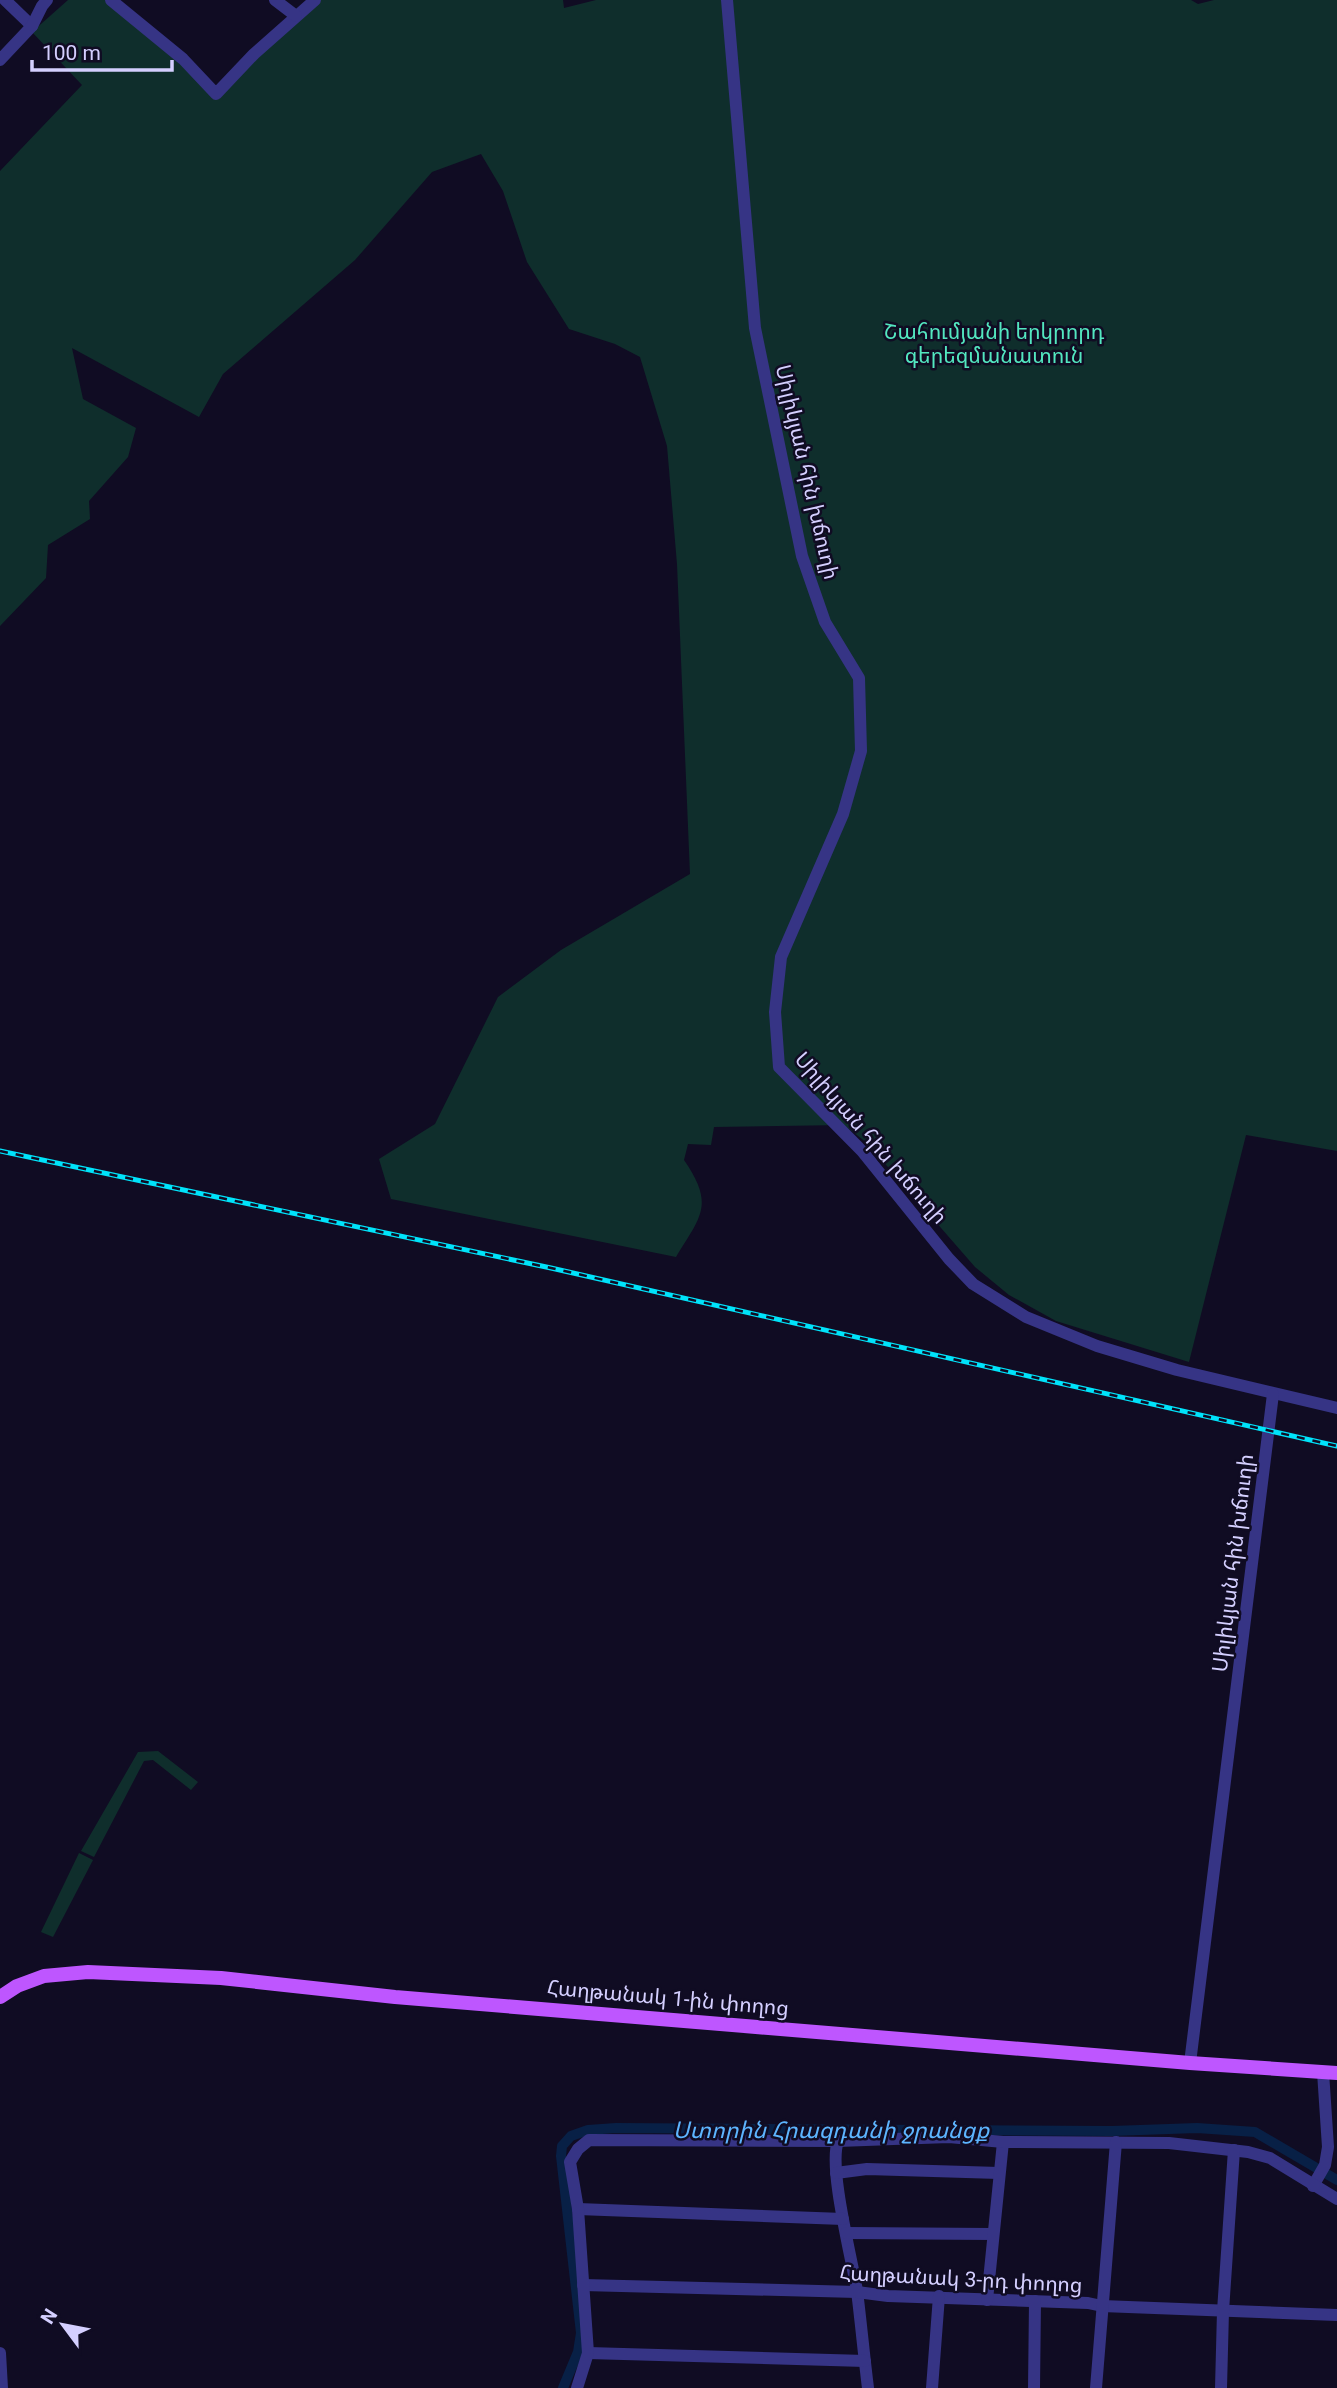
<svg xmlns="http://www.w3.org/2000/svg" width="1337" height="2388" viewBox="0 0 1337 2388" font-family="Roboto,'Noto Sans Armenian',sans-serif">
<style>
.green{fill:#0f2e2c}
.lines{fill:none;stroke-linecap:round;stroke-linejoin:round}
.canal{stroke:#082046;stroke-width:10}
.minor{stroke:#363485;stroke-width:12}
.major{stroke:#be56ff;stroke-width:14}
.rail-casing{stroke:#00e3fa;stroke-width:5}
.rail{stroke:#100c23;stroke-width:2.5;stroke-dasharray:8;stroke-linecap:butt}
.labels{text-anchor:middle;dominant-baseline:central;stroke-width:5;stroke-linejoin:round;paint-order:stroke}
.park-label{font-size:21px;fill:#53e7c0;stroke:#100c23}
.street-label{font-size:21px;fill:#d4cfff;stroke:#100c23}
.water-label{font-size:23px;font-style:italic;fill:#5db5ff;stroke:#100c23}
</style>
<rect width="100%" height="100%" fill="#100c23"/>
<g class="green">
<path d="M68 0H107L165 47 211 94 308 0H563L564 8 596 0H1191L1198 4 1214 0H1337V1151L1246 1135 1189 1362 1056 1321 1009 1295 975 1267 867 1143 844 1125 714 1127 711 1145 688 1144 684 1160C715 1205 701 1216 676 1257L391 1199 379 1159 435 1124 498 997 561 950 690 874 677 564 667 446 640 357 615 344 569 329 527 262 503 191 481 154 432 172 355 260 223 374 199 417 72 348 83 399 136 428 128 457 89 501 90 519 48 545 46 578 0 626V171L82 85 32 32Z"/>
<polygon points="158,1751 198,1782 191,1790 153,1760 144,1761 94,1857 81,1851 138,1752"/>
<polygon points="79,1853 93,1860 53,1937 41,1932"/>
</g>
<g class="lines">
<polyline class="canal" points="563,2388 578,2352 581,2333 561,2156 562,2146 571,2136 588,2130 616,2128 1112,2131 1197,2128 1255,2132 1337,2180"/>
<g class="minor">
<polyline points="5,0 32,26"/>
<polyline points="111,0 183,59 216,94 254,54 315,0"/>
<polyline points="275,0 296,16"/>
<polyline points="727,0 755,328 802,556 825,622 859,678 861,751 843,814 781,957 775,1012 779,1067 862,1151 949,1259 973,1284 1026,1317 1097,1346 1177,1370 1337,1408"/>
<polyline points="0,60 32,26 42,6 47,0"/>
<polyline points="1190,2063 1273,1394"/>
<path d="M838 2141C828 2167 852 2259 857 2291 861 2323 864 2356 868 2388"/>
<polyline points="836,2173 867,2169 999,2173"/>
<polyline points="1313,2186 1325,2165 1328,2147 1323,2072"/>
<polyline points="578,2209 843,2219"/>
<polyline points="846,2233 993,2234"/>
<polyline points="583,2285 857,2292 888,2296 1088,2303 1102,2306 1337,2315"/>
<polyline points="987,2300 1003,2142"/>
<polyline points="0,2353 2,2388"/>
<polyline points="588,2353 865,2361"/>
<polyline points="577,2388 588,2353 578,2209 570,2162 578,2149 589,2140 838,2141 949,2137 1003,2142 1169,2143 1248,2152 1270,2158 1337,2199"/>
<polyline points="932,2388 939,2296"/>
<polyline points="1034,2388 1035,2301"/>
<polyline points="1096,2388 1116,2142"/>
<polyline points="1221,2388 1223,2311 1234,2150"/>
</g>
<polyline class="major" points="0,1997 17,1986 44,1976 88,1972 221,1978 395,1997 1190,2063 1337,2073"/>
<g class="rail-casing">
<polyline id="rail" points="0,1151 551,1268 1337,1446"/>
</g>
<use href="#rail" class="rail"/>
</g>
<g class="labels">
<g class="park-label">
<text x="994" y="332">Շահումյանի երկրորդ<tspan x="994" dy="24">գերեզմանատուն</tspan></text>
</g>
<g class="street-label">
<text transform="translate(807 472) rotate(77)">Սիլիկյան հին խճուղի</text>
<text transform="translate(871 1138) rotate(49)">Սիլիկյան հին խճուղի</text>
<text transform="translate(1233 1563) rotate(-83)">Սիլիկյան հին խճուղի</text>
<text transform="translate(668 1998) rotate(5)">Հաղթանակ 1-ին փողոց</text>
<text transform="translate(961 2279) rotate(3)">Հաղթանակ 3-րդ փողոց</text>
</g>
<g class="water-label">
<text x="831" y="2130">Ստորին Հրազդանի ջրանցք</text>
</g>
</g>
<g transform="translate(63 2325) rotate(302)" stroke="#100c23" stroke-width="5" paint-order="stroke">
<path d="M0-5L12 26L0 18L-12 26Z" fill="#d4cfff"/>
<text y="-10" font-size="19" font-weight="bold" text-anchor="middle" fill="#d4cfff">N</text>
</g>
<path d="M32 60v10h140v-10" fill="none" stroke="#d4cfff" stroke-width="3.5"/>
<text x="42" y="60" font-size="21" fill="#d4cfff" stroke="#100c23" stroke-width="5" paint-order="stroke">100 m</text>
</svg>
